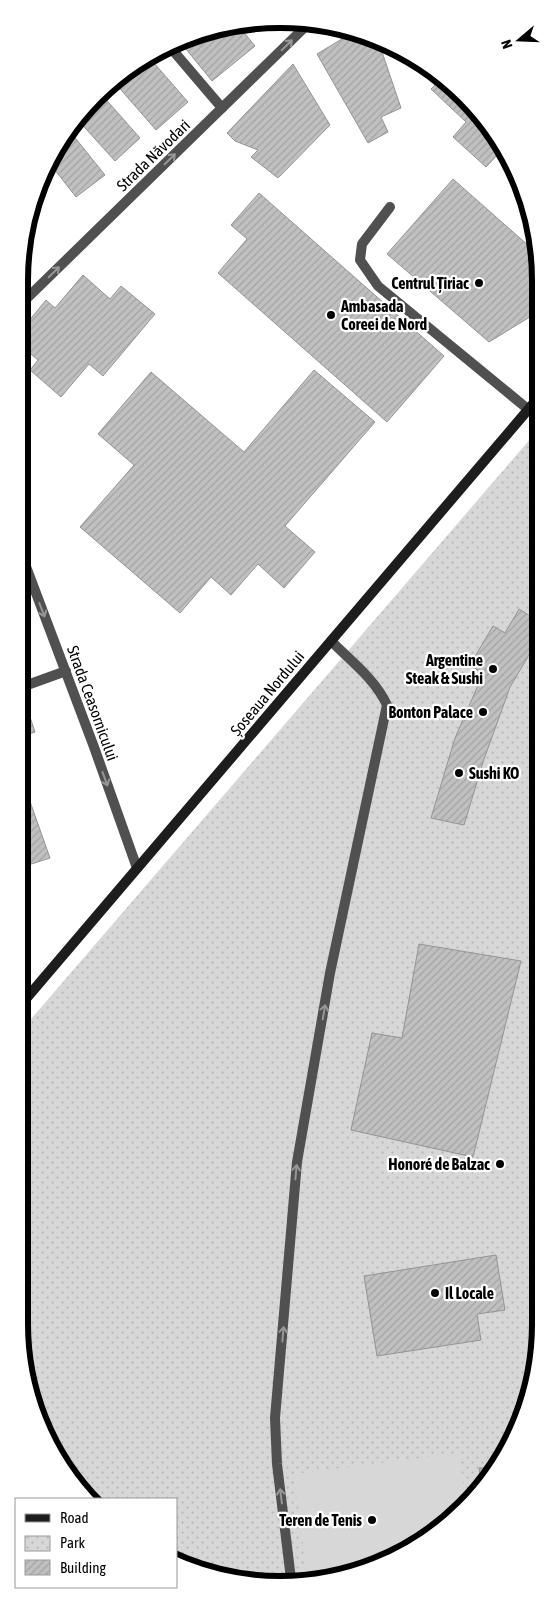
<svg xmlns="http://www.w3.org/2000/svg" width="559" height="1603" viewBox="0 0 559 1603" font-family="'Asap Condensed',sans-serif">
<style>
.park{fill:url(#park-dots)}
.garden{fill:#d7d7d7}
.building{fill:url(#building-hatch);stroke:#949494}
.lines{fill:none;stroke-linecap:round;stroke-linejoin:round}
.service{stroke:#505050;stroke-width:10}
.minor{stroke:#505050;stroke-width:10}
.secondary{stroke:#1d1d1d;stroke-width:10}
.oneway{stroke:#969696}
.poi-dot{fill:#000;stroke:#fff;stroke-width:2}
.labels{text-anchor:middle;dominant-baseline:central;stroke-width:4.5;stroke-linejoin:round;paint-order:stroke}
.street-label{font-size:16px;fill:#000;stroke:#fff}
.poi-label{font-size:16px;font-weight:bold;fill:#000;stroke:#fff;text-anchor:end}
.rim{fill:none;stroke:#000;stroke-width:6}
</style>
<defs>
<pattern id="park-dots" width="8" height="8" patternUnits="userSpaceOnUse" patternTransform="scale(1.25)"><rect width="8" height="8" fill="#d7d7d7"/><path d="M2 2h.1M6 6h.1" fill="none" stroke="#b7b7b7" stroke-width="1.8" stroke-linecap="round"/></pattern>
<pattern id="building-hatch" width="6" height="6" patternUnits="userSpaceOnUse" patternTransform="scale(1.25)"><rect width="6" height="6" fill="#c0c0c0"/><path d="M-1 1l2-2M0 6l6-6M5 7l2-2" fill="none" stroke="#a3a3a3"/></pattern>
</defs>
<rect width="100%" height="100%" fill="#fff"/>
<polygon class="park" points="538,430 540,1324 531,1391 496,1469 425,1540 347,1575 246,1582 176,1561 176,1499 88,1499 84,1496 38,1423 19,1323 19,1033"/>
<polygon class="garden" points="459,1453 465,1500 425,1540 347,1575 307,1578 294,1474"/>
<g class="building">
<polygon points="237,24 255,46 212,81 181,43"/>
<polygon points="355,31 378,40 401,108 381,117 388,132 368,143 317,54"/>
<polygon points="147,55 188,102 156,130 115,83"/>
<polygon points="293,64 330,125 278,178 251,157 258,150 235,141 227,133"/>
<polygon points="441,79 475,107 503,149 486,167 453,137 466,122 431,89"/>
<polygon points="102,95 140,138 115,161 76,118"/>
<polygon points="68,129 105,175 76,197 51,165"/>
<polygon points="453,179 538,254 538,312 489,342 387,254"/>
<polygon points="259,193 444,356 387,422 218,273 247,239 231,225"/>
<polygon points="83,275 110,299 121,286 155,314 103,376 89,364 61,397 30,370 38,360 19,344 19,333 46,300 55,308"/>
<polygon points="314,370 375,422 285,526 315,552 284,588 258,564 231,595 211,577 180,613 80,527 134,465 98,434 151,372 244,452"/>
<polygon points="539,603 539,642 529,655 510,687 483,762 464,825 431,818 455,738 483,674 470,665 493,626 505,633 519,609 530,616"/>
<polygon points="24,699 35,732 19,737 19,701"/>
<polygon points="27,793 50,858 19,868 19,795"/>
<polygon points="419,944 521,961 473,1157 351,1130 372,1033 402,1038"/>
<polygon points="496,1255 505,1310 477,1314 481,1340 377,1356 364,1276"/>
<polygon points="497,1467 496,1469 481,1483 479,1468"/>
</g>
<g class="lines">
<g class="service">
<polyline points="390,207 362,244 360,260 378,286 529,410"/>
<path d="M291 1579 277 1464 275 1418 297 1162 330 973 387 705C375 679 351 661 331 641"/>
</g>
<g class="minor">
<polyline points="170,47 222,108"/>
<polyline points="19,306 307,25"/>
<polyline points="19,548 94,747 137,868"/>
<polyline points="19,688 66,671"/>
</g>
<polyline class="secondary" points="19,1007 538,398"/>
</g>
<defs><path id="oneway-shaft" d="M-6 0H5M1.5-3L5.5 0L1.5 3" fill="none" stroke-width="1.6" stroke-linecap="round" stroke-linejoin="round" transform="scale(1.25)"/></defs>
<g class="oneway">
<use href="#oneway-shaft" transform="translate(287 45) rotate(-44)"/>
<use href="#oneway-shaft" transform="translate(170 159) rotate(-44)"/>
<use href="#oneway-shaft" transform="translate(54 272) rotate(-44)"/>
<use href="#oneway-shaft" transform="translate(42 610) rotate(69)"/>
<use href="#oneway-shaft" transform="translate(105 779) rotate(70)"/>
<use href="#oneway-shaft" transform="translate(324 1012) rotate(-80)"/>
<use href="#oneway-shaft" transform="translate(296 1172) rotate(-85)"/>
<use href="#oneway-shaft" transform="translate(283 1334) rotate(-85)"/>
<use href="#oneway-shaft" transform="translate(281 1496) rotate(-97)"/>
</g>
<g class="poi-dot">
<circle cx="479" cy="283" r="5"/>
<circle cx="331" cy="315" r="5"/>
<circle cx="493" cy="669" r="5"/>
<circle cx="483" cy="712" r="5"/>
<circle cx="459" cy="773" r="5"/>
<circle cx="500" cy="1164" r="5"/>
<circle cx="435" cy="1293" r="5"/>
<circle cx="372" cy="1520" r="5"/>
</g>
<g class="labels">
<g class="street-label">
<text transform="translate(153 155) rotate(-44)">Strada Năvodari</text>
<text transform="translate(267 693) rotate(-50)">Șoseaua Nordului</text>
<text transform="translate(93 703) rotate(70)">Strada Ceasornicului</text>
</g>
<g class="poi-label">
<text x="469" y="283">Centrul Țiriac</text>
<text x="341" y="306" text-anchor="start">Ambasada<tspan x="341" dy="18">Coreei de Nord</tspan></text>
<text x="483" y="660">Argentine<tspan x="483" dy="18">Steak &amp; Sushi</tspan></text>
<text x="473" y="712">Bonton Palace</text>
<text x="469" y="773" text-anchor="start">Sushi KO</text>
<text x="490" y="1164">Honoré de Balzac</text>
<text x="445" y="1293" text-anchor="start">Il Locale</text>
<text x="362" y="1520">Teren de Tenis</text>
</g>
</g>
<path d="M0 0H559V1603H0ZM280 28H280A252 252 0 0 1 532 280V1324A252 252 0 0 1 280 1576H280A252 252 0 0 1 28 1324V280A252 252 0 0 1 280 28Z" fill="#fff" fill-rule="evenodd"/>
<path class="rim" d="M280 28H280A252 252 0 0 1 532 280V1324A252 252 0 0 1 280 1576H280A252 252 0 0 1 28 1324V280A252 252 0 0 1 280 28Z"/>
<rect x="15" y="1498" width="162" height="90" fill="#ffffff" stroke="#999999"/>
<rect x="25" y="1514" width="25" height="8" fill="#1d1d1d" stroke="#999999"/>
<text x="60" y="1523" font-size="15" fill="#000000">Road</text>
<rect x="25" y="1536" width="25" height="15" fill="url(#park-dots)" stroke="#999999"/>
<text x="60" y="1548" font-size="15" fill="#000000">Park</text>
<rect x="25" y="1560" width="25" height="15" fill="url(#building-hatch)" stroke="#999999"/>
<text x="60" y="1573" font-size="15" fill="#000000">Building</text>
<g transform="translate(519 40) rotate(251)" stroke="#ffffff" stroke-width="4" paint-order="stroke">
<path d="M0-4L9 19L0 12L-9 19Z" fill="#000000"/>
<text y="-8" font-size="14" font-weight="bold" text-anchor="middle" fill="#000000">N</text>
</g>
</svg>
